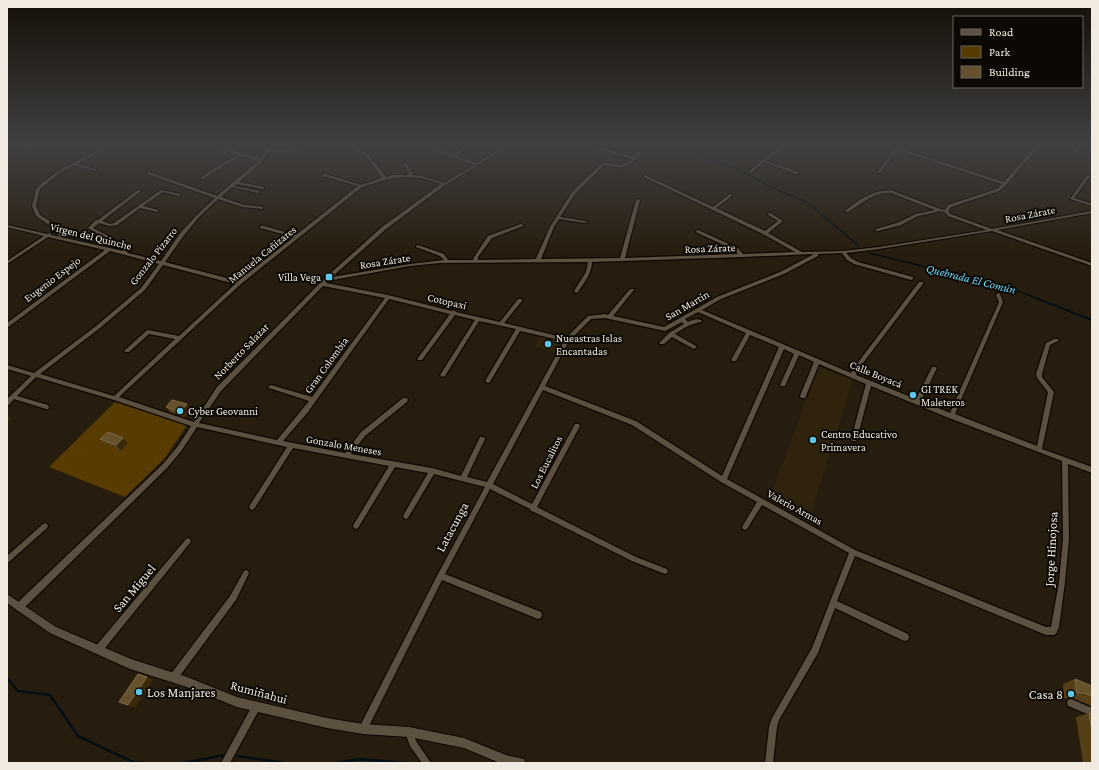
<svg xmlns="http://www.w3.org/2000/svg" width="1099" height="770" viewBox="0 0 1099 770" font-family="'Crimson Pro',serif">
<style>
.built{fill:#30230d}
.green{fill:#573b00}
.lines{fill:none;stroke-linecap:round;stroke-linejoin:round}
.stream-far2{stroke:#030f14;stroke-width:1.5}
.stream-far1{stroke:#030f14;stroke-width:2}
.stream{stroke:#030f14;stroke-width:2.5}
.minor-casing{stroke:#0f0700;stroke-width:2.5}
.tertiary-casing{stroke:#0f0700;stroke-width:2}
.minor{fill:#5c5140;fill-rule:evenodd}
.tertiary{fill:#5c5140;fill-rule:evenodd}
.wall{fill:#543f16}
.shaded-wall{fill:#3b2a0a}
.building{fill:#65512c;stroke:#7b6948}
.poi-dot{fill:#5cc7e8;stroke:#0c0804;stroke-width:1.5}
.labels{text-anchor:middle;dominant-baseline:central;stroke-width:4;stroke-linejoin:round;paint-order:stroke}
.street-label{font-size:11px;fill:#f1eae0;stroke:#0c0804}
.poi-label{font-size:11px;fill:#f1eae0;stroke:#0c0804;text-anchor:start}
.water-label{font-size:12px;font-style:italic;fill:#6ad6f8;stroke:#0c0804}
.near-street-label{font-size:13px;fill:#f1eae0;stroke:#0c0804}
.near-poi-label{font-size:13px;fill:#f1eae0;stroke:#0c0804;text-anchor:start}
</style>
<rect width="100%" height="100%" fill="#271d0e"/>
<g class="built">
<polygon points="540,337 561,341 556,352 535,347"/>
<polygon points="819,367 853,380 808,522 769,500"/>
</g>
<polygon class="green" points="115,402 187,425 165,458 125,497 49,467"/>
<g class="lines">
<g class="stream-far2">
<polyline points="664,145 690,152 740,170 771,187 808,203 859,246"/>
<polyline points="869,253 1008,287 1041,300"/>
</g>
<polyline class="stream-far1" points="1038,299 1092,320"/>
<g class="stream">
<polyline points="7,678 18,691 50,695 78,736 133,762 145,763"/>
<polyline points="237,756 285,763"/>
<polyline points="184,763 225,755"/>
<polyline points="335,763 360,759 405,763"/>
</g>
<g class="minor-casing">
<g id="minor">
<polygon points="25,145 29,145 27,151 24,150"/>
<path d="M112 145H117L105 149 77 164 96 169V171L74 165 60 173 40 189 36 206 40 215 56 225 65 238 123 251 114 243 88 228 96 220H98L138 190H139L141 191 102 221 110 224 114 223 161 190 180 194V196H179L163 192 143 206 158 210V212L140 208 117 225 110 226 99 223 93 228C106 235 119 240 128 253L161 261 181 232 197 215 215 198 147 174V172H149L217 196 258 161 243 156 228 163 203 179H201V177L226 161 239 155 212 146 211 145H216L260 159 269 145H273L270 150H292L307 145H312L311 146 292 152H268L262 162 239 182 264 187V189L237 184 234 186 259 191 260 192 258 193 232 187 221 197 244 205 263 207V209L243 207 218 199 199 217 185 234 165 262 238 281 294 237 260 228V226H264L296 235 358 186 323 176V174H325L361 185 382 178 366 156 347 146 346 145H350L368 154 386 177 394 175H408L409 173 403 164 405 163H406L413 173 412 175 422 176 444 183 474 165 432 150V148H434L453 155 467 145H471L456 156 476 163 502 148 490 146 488 145 505 146 507 145H511L445 185 386 229 332 277 410 264 444 260 440 256 416 247V246L418 245 444 254 448 260H473L474 257 488 236 521 224 523 225V226L492 238 478 257V260L536 259 537 256 550 227 572 192 601 164 608 163 622 165 626 163 632 159 587 146 586 145H591L634 157 639 151 642 152C635 160 628 169 617 167 612 166 608 165 603 166L575 194 560 217 585 221 587 222 585 223 559 219 554 227 541 259 620 258 636 200 638 199 640 200 625 258 738 254 734 250 696 232V231L698 230 738 248 743 254 795 252 763 234 644 177V175H645L713 207 730 194H732V196L716 208 765 231 778 221 767 214 769 213H770L783 221 768 233 802 252 843 251 879 247 987 230 948 216 945 212 938 211 937 212 918 216 901 225 878 231H876V229L897 223 916 214 935 210 891 193C875 191 862 204 848 212H847L845 211C858 200 876 188 893 191L940 209 945 210 948 205 997 189 1002 184 898 150 880 173H878V171L895 149 885 146 884 145H889L1004 182 1036 145H1040L1006 185 999 191 951 207 948 211 950 214 992 229 1092 211V213L997 230 1092 263V266L992 231 879 249 846 253 851 258 858 262 913 277V279L911 280 854 264 847 260 842 253 818 254V256L784 274 721 299 702 310 851 373 853 369 919 282H923V284L857 371 856 375 916 399 932 367H936L937 368 921 401 950 413 999 302 996 295 998 293 1000 294 1003 302 955 414 1037 446 1048 392 1037 378 1036 374 1046 343 1054 339H1058L1059 340 1058 341 1050 345 1042 374V377L1054 392 1042 449 1092 467V473L1068 464 1069 539 1065 582 1059 627 1056 634 1053 635H1046L855 556 837 601 908 634 909 637 908 640 905 641 902 640 835 608 818 653 779 720 777 727 773 763H765L769 727 772 718 812 648 849 553 762 505 747 529 745 530 743 529 742 527 743 525 757 502 721 482 632 425 543 390 493 484 532 504 575 424H579L580 426 537 507 636 557 667 569 668 571 667 573 665 574 632 561 534 512 531 511 530 509 490 489 445 574 541 612 542 615 541 618 538 619 442 580 366 732 363 733 360 732 359 729 360 726 438 574 485 487 434 474 408 518 406 519 404 518 403 516 404 514 428 473 395 467 358 528 356 529 354 528 353 526 354 524 389 466 293 448 254 509 252 510 250 509 249 507 250 505 287 447 197 427 182 450 167 468 22 610 19 611 16 610 15 607 16 604 163 464 178 446 191 426 114 400 36 377 17 396 48 405 49 407 48 409H46L14 399 9 405H7V399L31 376 7 369V365L34 373 96 326 141 288 159 264 110 251 7 328V323L105 250 48 237 7 264V261L44 236 7 227V225L47 234 51 233V235L60 237 52 227 36 216 32 206 36 189 42 183 58 171 103 147ZM402 177 421 178 441 184 382 227 324 279 217 387 194 422 119 397 241 284 362 187 384 180ZM814 254 780 272 717 297 664 327 613 316 634 290V289H630L608 315 605 314 588 316 566 338 504 323 522 301V299H518L500 322 456 312 454 310 452 311 388 295 326 283 327 281 410 266 440 263 588 262 586 272 574 291 576 293 578 292C584 283 592 273 592 262L742 257ZM163 265 235 284 179 336 148 330 146 331 125 350 124 351 125 352H129L149 334 175 339 114 396 40 374 100 328 145 290ZM323 286 385 298 312 397 271 385 269 386 268 387 269 388 309 401 277 440 199 423 221 391ZM389 299 450 314 418 358 417 359 418 360H422L455 315 475 320 440 375 443 377 445 376 479 321 516 329 485 381 488 383 490 382 520 331 564 341 487 482 467 477 485 439 484 437H480L461 476 432 468 351 454 365 436 407 402 408 400 407 398H403L361 432 345 453 283 441 308 412ZM698 312 746 333 731 360 732 361H736L750 335 779 347 722 476 636 421 545 386 569 341 591 319 605 318 665 331 682 322 684 324 669 333 659 343 660 344H664L672 337 694 349 697 347 696 346 675 334C684 328 690 324 701 322L702 321 701 320C696 318 692 320 688 322L685 319ZM784 349 794 354 780 385 781 386H785L799 355 814 362 800 396 801 398H805L806 396 819 364 866 384 851 439 852 441H856L857 439 871 386 949 418 1062 461 1063 539 1059 582 1051 627H1046L855 550 727 479Z"/>
<polygon points="779,145 783,145 782,148 766,161 798,172 798,174 796,174 764,162 751,173 749,173 749,171 779,147"/>
<polygon points="1079,145 1083,145 1076,152 1074,152 1074,150"/>
<polygon points="1087,175 1090,176 1074,198 1092,204 1092,206 1070,199"/>
<polygon points="45,523 47,524 48,526 47,528 9,562 7,563 7,556 43,524"/>
<polygon points="188,538 190,539 191,541 190,543 101,653 98,654 95,653 94,650 95,647 186,539"/>
<polygon points="246,570 248,571 249,573 236,600 176,681 173,682 170,681 169,678 170,675 230,596 244,571"/>
<polygon points="1071,699 1092,708 1092,716 1068,706 1067,703 1068,700"/>
<polygon points="256,703 259,704 260,707 259,710 230,763 221,763 253,704"/>
<polygon points="409,728 412,729 416,741 431,763 422,763 410,746 405,732 406,729"/>
</g>
</g>
<g class="tertiary-casing">
<polygon id="tertiary" points="7,594 56,627 131,659 187,677 237,697 327,718 363,724 409,727 464,738 506,755 524,759 525,763 500,763 464,748 409,737 363,734 327,728 237,707 187,687 130,669 50,633 7,603"/>
</g>
<use href="#minor" class="minor"/>
<use href="#tertiary" class="tertiary"/>
</g>
<g class="wall">
<polygon points="187,404 191,410 184,417 170,412 166,407"/>
<polygon points="123,438 128,443 121,451 105,444 100,439"/>
<polygon points="1075,679 1092,686 1092,706 1072,698 1064,698 1063,684"/>
<polygon points="1089,713 1092,714 1092,763 1083,763 1076,717"/>
</g>
<g class="shaded-wall">
<polygon points="187,404 191,410 184,417 180,412"/>
<polygon points="7,415 11,419 7,423"/>
<polygon points="123,438 128,443 121,451 116,445"/>
<polygon points="147,677 153,680 135,708 128,705"/>
</g>
<g class="building">
<polygon points="172,400 187,404 180,412 166,407"/>
<polygon points="108,432 123,438 116,445 100,439"/>
<polygon points="138,674 147,677 128,705 119,702"/>
<polygon points="1075,679 1092,686 1092,696 1084,693 1077,693"/>
<polygon points="1089,713 1092,714 1092,732"/>
</g>
<linearGradient id="sky" x2="0" y2="1"><stop stop-color="#151008"/><stop offset="0.57" stop-color="#414041"/><stop offset="1" stop-color="#414041" stop-opacity="0"/></linearGradient>
<rect width="1099" height="253" fill="url(#sky)"/>
<g class="poi-dot">
<rect x="325" y="273" width="8" height="8" rx="2"/>
<circle cx="548" cy="344" r="4"/>
<circle cx="913" cy="395" r="4"/>
<circle cx="180" cy="411" r="4"/>
<circle cx="813" cy="440" r="4"/>
<circle cx="139" cy="692" r="4"/>
<circle cx="1071" cy="694" r="4"/>
</g>
<g class="labels">
<g class="street-label">
<text transform="translate(1030 214) rotate(-11)">Rosa Zárate</text>
<text transform="translate(91 236) rotate(14)">Virgen del Quinche</text>
<text transform="translate(710 248) rotate(-2)">Rosa Zárate</text>
<text transform="translate(262 254) rotate(-39)">Manuela Cañizares</text>
<text transform="translate(153 256) rotate(-52)">Gonzalo Pizarro</text>
<text transform="translate(385 261) rotate(-9)">Rosa Zárate</text>
<text transform="translate(52 279) rotate(-37)">Eugenio Espejo</text>
<text transform="translate(447 301) rotate(13)">Cotopaxi</text>
<text transform="translate(687 305) rotate(-30)">San Martin</text>
<text transform="translate(241 351) rotate(-46)">Norberto Salazar</text>
<text transform="translate(326 365) rotate(-54)">Gran Colombia</text>
<text transform="translate(876 374) rotate(22)">Calle Boyacá</text>
<text transform="translate(344 445) rotate(10)">Gonzalo Meneses</text>
<text transform="translate(546 462) rotate(-63)">Los Eucalitos</text>
<text transform="translate(795 507) rotate(29)">Valerio Armas</text>
</g>
<g class="poi-label">
<text x="321" y="277" text-anchor="end">Villa Vega</text>
<text x="556" y="338">Nueastras Islas<tspan x="556" dy="13">Encantadas</tspan></text>
<text x="921" y="389">GI TREK<tspan x="921" dy="13">Maleteros</tspan></text>
<text x="188" y="411">Cyber Geovanni</text>
<text x="821" y="434">Centro Educativo<tspan x="821" dy="13">Primavera</tspan></text>
</g>
<g class="water-label">
<text transform="translate(971 279) rotate(14)">Quebrada El Común</text>
</g>
<g class="near-street-label">
<text transform="translate(452 527) rotate(-62)">Latacunga</text>
<text transform="translate(1051 549) rotate(-87)">Jorge Hinojosa</text>
<text transform="translate(134 588) rotate(-50)">San Miguel</text>
<text transform="translate(259 692) rotate(15)">Rumiñahui</text>
</g>
<g class="near-poi-label">
<text x="147" y="692">Los Manjares</text>
<text x="1063" y="694" text-anchor="end">Casa 8</text>
</g>
</g>
<rect width="1099" height="770" fill="none" stroke="#f1eae0" stroke-width="16"/>
<rect x="953" y="16" width="130" height="72" fill="#0c0804" stroke="#68625c"/>
<rect x="961" y="29" width="20" height="6" fill="#5c5140" stroke="#68625c"/>
<text x="989" y="36" font-size="12" fill="#f1eae0">Road</text>
<rect x="961" y="46" width="20" height="12" fill="#573b00" stroke="#68625c"/>
<text x="989" y="56" font-size="12" fill="#f1eae0">Park</text>
<rect x="961" y="66" width="20" height="12" fill="#65512c" stroke="#68625c"/>
<text x="989" y="76" font-size="12" fill="#f1eae0">Building</text>
</svg>
